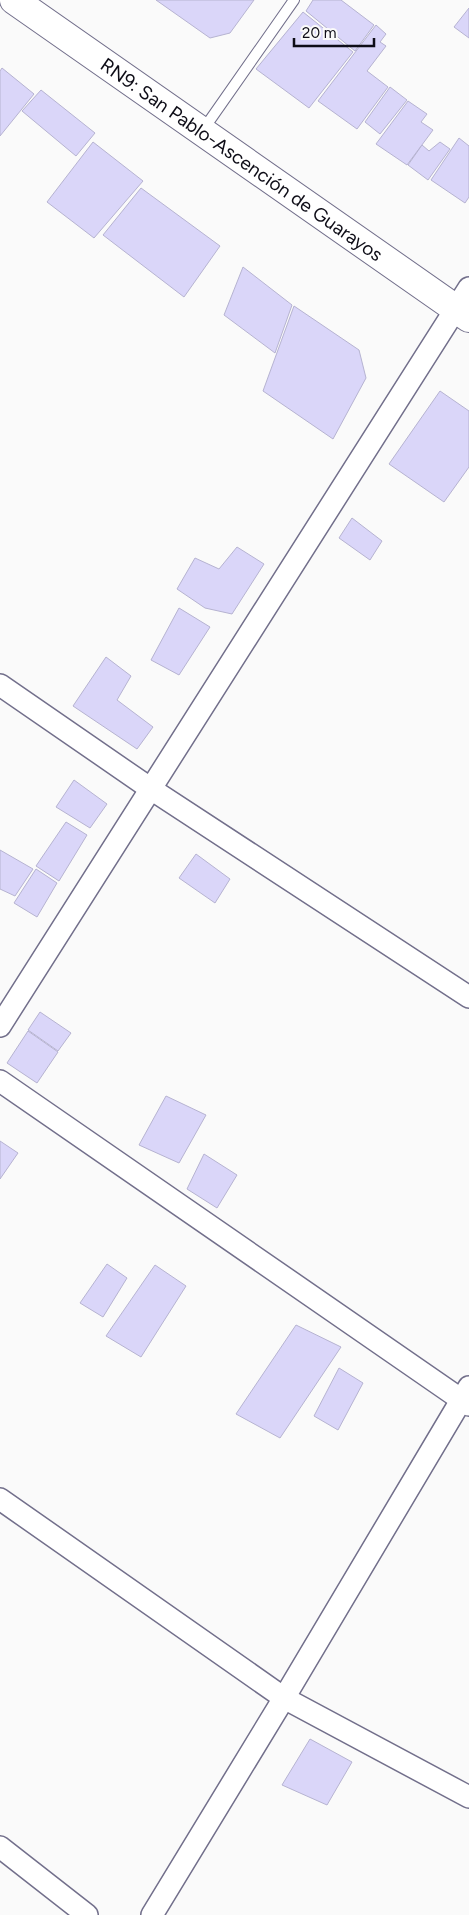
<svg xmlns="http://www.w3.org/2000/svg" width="469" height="1915" viewBox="0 0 469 1915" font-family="Figtree,sans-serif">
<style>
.building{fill:#dad6f9;stroke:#b6b3d1}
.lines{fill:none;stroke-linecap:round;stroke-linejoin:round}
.lane-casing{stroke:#726f8b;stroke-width:12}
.street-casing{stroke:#726f8b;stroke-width:24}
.highway-casing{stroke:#726f8b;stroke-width:30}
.lane{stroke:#fff;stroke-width:10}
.street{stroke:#fff;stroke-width:21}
.highway{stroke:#fff;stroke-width:28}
.labels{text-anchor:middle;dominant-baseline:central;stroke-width:5;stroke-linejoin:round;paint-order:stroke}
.street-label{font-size:19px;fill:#0e0d17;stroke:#fafafa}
</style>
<rect width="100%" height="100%" fill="#fafafa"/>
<g class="building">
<polygon points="156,0 254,0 230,33 210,38"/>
<polygon points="313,0 341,0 374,25 355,51 306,11"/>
<polygon points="469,8 469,38 454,27"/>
<polygon points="303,12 353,52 309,108 256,69"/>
<polygon points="376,25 386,34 380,42 386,46 367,71 388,87 357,129 318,101"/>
<polygon points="2,68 34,94 0,136 0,71"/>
<polygon points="390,87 407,100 380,134 365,122"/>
<polygon points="41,90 95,133 76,156 22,111"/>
<polygon points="408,101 427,114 421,122 433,130 407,165 376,144"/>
<polygon points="459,138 469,146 469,197 465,203 431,180"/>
<polygon points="93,142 143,181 94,238 47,202"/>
<polygon points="440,142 450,149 428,180 408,165 422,145 429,151"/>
<polygon points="141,188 220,246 184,297 103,235"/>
<polygon points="243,267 292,305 275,353 224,315"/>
<polygon points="294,306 359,350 366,378 333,439 263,391"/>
<polygon points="440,391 469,411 469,467 444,502 389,464"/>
<polygon points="352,518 382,541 370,560 339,538"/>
<polygon points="237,547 264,564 232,614 205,608 177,589 195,558 219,569"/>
<polygon points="179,608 210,627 179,675 151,660"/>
<polygon points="106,657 131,676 117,700 153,727 137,749 73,706"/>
<polygon points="74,780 107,804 90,828 56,807"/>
<polygon points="66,822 87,835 59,881 36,866"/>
<polygon points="0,850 33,869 15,896 0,889"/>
<polygon points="196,854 230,879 215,903 179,878"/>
<polygon points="36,869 57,883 37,917 14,903"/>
<polygon points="40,1012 71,1033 58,1051 28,1030"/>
<polygon points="28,1031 58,1052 37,1083 7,1063"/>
<polygon points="166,1096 206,1115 179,1163 139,1145"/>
<polygon points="0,1141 18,1153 0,1179"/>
<polygon points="204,1154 237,1175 217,1208 187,1189"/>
<polygon points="107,1264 127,1278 103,1317 80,1303"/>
<polygon points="155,1265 186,1286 141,1357 106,1336"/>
<polygon points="296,1325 341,1347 280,1438 236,1414"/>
<polygon points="339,1368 363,1383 338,1430 314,1416"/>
<polygon points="310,1739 352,1762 327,1805 282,1785"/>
</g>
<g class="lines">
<g class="lane-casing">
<polyline id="lane" points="203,130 294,0"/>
</g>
<g class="street-casing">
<g id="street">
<polyline points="0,685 151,789 469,997"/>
<polyline points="0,1026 469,288"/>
<polyline points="0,1081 469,1405"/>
<polyline points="0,1499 284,1698 469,1797"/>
<polyline points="0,1847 87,1915"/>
<polyline points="152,1915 284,1698 469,1387"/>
</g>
</g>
<g class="highway-casing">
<g id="highway">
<path id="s1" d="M14 0 469 318"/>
</g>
</g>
<use href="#lane" class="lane"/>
<use href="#street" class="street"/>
<use href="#highway" class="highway"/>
</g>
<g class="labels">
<g class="street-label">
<text stroke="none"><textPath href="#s1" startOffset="278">RN9: San Pablo-Ascención de Guarayos</textPath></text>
</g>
</g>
<path d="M294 38v8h80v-8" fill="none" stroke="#0e0d17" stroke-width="2.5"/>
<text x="302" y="38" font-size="15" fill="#0e0d17" stroke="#fafafa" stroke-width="4" paint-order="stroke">20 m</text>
</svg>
